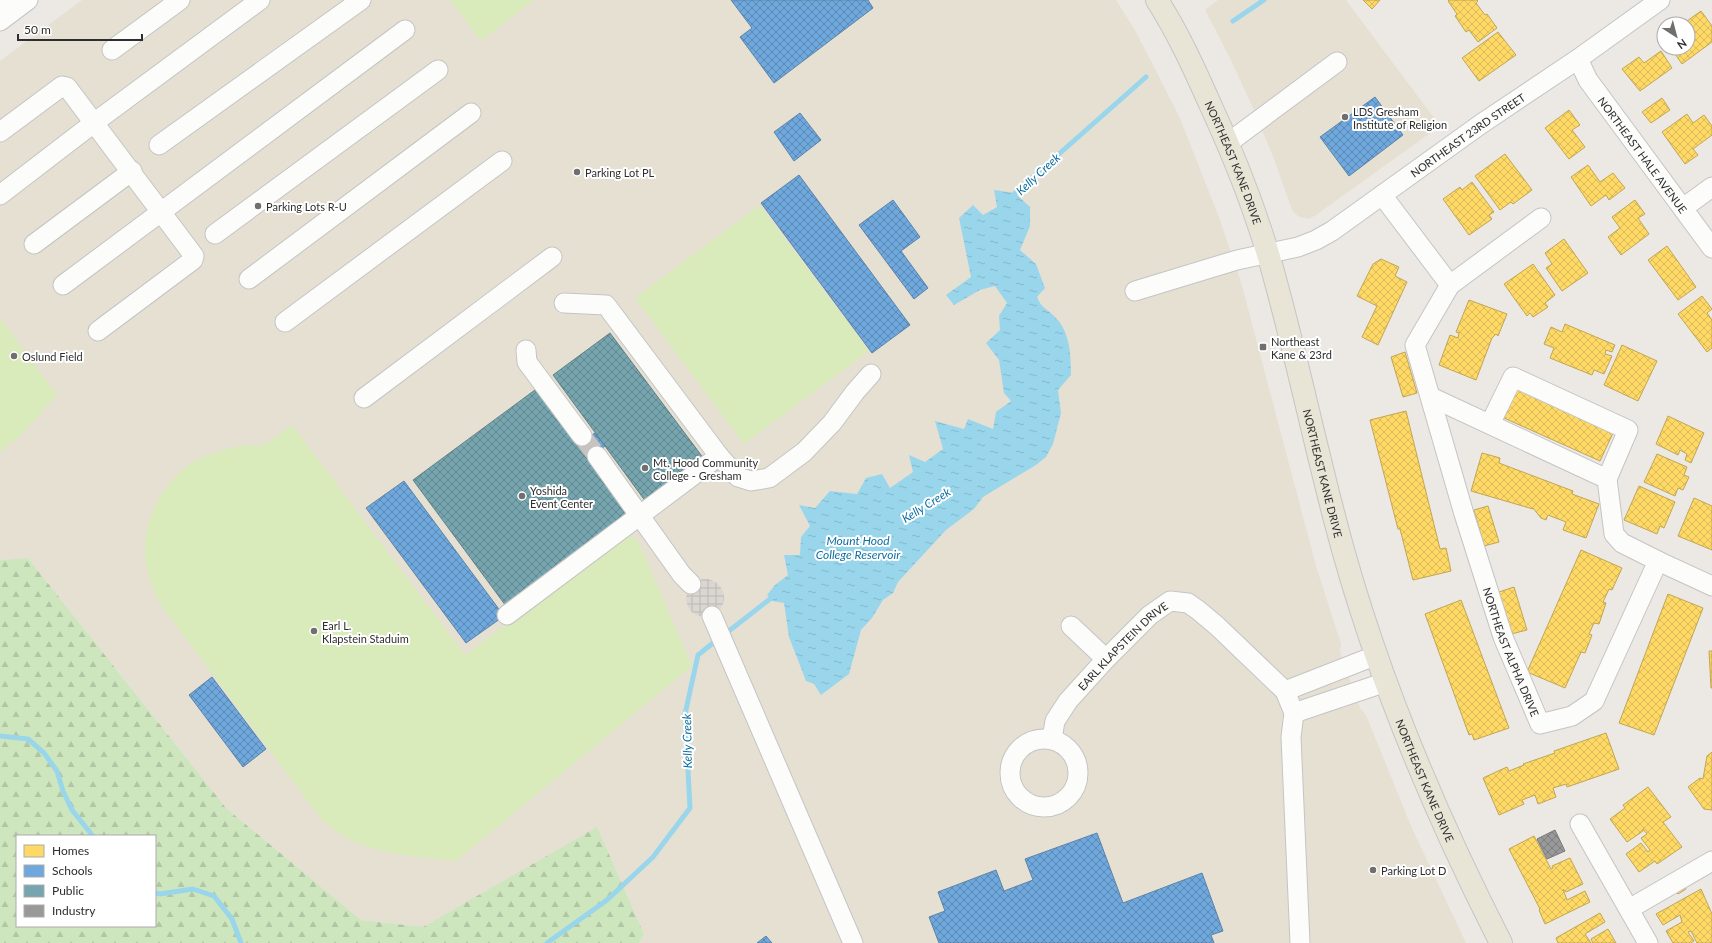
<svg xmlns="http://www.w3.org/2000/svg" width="1712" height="943" viewBox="0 0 1712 943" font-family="Lato,sans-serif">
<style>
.education{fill:#e6e0d3}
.forest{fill:url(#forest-firs);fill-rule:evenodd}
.pitch{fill:#d9eabb}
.plaza{fill:url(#plaza-grid)}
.water{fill:url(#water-ripples)}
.homes{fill:url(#homes-cross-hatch);stroke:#c0a655}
.schools{fill:url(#schools-cross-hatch);stroke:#5c83a8}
.public{fill:url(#public-cross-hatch);stroke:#608188}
.industry{fill:url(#industry-cross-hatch);stroke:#797979}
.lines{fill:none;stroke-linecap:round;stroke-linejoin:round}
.stream{stroke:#99d6ec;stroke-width:5}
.minor-tunnel{stroke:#c6c3c0;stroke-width:19;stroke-dasharray:19 10;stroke-linecap:butt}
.minor-casing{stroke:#c5c4c5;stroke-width:21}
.major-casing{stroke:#c6c5c4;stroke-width:24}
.minor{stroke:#fcfcfb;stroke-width:19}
.major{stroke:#e8e4d6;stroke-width:22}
.poi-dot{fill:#706f6e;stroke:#fff;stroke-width:1.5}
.labels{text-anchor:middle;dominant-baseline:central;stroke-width:4;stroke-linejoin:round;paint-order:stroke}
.poi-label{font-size:11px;fill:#2e2e2e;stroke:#fff;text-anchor:start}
.street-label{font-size:11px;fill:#2e2e2e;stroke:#fff}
.water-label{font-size:12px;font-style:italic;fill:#0d6fa3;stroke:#fff}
</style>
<defs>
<pattern id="forest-firs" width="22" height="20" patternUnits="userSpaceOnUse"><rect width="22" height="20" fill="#cee6be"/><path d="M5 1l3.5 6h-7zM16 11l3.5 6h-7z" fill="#b1c6a4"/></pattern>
<pattern id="plaza-grid" width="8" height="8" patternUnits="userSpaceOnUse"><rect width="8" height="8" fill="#dad6d2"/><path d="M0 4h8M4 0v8" fill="none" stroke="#bbb8b5"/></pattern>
<pattern id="water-ripples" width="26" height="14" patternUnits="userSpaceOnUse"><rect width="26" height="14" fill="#99d6ec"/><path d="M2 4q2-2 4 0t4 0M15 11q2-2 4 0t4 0" fill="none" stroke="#84b8cb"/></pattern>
<pattern id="homes-cross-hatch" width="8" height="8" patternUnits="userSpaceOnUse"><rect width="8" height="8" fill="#ffd966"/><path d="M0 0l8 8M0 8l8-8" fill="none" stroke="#dbbb59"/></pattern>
<pattern id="schools-cross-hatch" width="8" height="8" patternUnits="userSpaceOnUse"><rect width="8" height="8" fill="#6fa8dc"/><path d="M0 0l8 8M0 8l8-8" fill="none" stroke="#5c89b3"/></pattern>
<pattern id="public-cross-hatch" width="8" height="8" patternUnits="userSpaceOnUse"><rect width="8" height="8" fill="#76a5af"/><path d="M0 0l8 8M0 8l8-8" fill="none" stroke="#61878f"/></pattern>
<pattern id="industry-cross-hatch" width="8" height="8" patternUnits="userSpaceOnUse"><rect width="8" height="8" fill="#999"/><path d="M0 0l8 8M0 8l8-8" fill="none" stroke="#7d7d7d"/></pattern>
</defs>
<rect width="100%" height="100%" fill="#ece8e4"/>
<g class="education">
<polygon points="82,0 1116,0 1135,30 1180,118 1220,220 1241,282 1316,566 1341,644 1340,652 1360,708 1366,715 1411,826 1466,943 639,943 644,934 597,828 423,927 361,920 226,808 28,558 0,560 0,61"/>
<polygon points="1218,0 1346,0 1440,126 1316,215 1309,219 1299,217 1292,210 1274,159 1253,108 1230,58 1205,10"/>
</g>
<path class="forest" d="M28 558 226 808 361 920 423 927 597 827 644 934 639 943H0V560ZM17 836H155V926H17Z"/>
<g class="pitch">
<polygon points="450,0 534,0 481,41"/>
<polygon points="760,205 869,351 744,444 635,298"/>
<polygon points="0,318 57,395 20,436 0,452"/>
<path d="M292 425 465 655 628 534 638 541 692 666 456 861C406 854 360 856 321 819L163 608C153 591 146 573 145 553 144 515 167 473 203 457 217 451 232 447 247 445 252 445 257 446 262 445 270 443 285 430 292 425Z"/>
</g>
<circle class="plaza" cx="705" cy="598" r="19"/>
<path class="water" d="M994 190 1015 193 1030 207V226L1020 250 1036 264 1045 288 1037 297C1043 310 1044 306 1053 315 1070 330 1071 354 1071 375L1058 390 1061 413 1053 444 1046 457 1036 465 983 497 974 509 946 530 898 582 893 593 883 600 872 618 861 630 849 674 821 695 814 684 806 681 789 637 784 603 772 601 767 595 775 585 788 575 784 555H800L801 537 810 526 799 505 815 508 830 491 857 494 866 478 882 474 890 488 913 472 909 455 925 462 943 449 935 421 964 429 968 419 993 429 996 412 1011 401 1004 393 999 360 986 343 1000 330 999 316 1007 303 995 286 980 290 954 305 946 295 971 277 959 218 973 205 983 215 997 207Z"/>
<g class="homes">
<polygon points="1363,0 1380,0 1372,9"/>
<polygon points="1449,0 1477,0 1478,1 1476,3 1485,15 1487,14 1497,28 1478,42 1469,30 1466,32 1455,16 1457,14 1448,1"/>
<polygon points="1701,11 1712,26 1712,42 1682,64 1671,48 1688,48 1688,34 1693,30 1687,21"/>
<polygon points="1498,32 1516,55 1479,81 1462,58"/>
<polygon points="1661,51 1672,68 1640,91 1622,69 1639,57 1644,63"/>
<polygon points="1662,98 1670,110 1651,123 1642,112"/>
<polygon points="1569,110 1580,125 1572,130 1585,147 1569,159 1545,128"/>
<polygon points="1687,114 1693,123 1704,115 1712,126 1712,135 1693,149 1698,155 1685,164 1662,132"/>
<polygon points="1505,154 1532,190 1513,204 1511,202 1500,210 1475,176"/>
<polygon points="1588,165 1600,182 1613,173 1625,188 1609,200 1606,195 1591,206 1571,177"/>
<polygon points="1472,182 1494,212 1489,215 1492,219 1469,235 1443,199 1460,187 1462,190"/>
<polygon points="1635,200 1645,214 1638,218 1649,234 1621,255 1608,237 1620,228 1612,217"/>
<polygon points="1564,239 1588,273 1562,291 1546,268 1552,264 1545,253"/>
<polygon points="1667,246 1696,287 1678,300 1648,260"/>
<polygon points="1381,259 1399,267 1395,276 1407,282 1378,345 1362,337 1377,306 1357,296 1373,264"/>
<polygon points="1533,264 1555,295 1545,303 1548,307 1533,317 1530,313 1527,316 1504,284"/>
<polygon points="1702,296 1712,309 1707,313 1712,320 1712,348 1707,352 1678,314"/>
<polygon points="1469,300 1507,314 1498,336 1496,334 1492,338 1476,380 1439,365 1450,335 1458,338 1459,333 1456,332"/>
<polygon points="1565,324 1615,345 1612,352 1606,350 1605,354 1612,356 1604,374 1594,370 1592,375 1550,358 1554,348 1544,344 1551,327 1562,332"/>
<polygon points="1622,345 1657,361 1638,401 1604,385"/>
<polygon points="1405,352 1417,393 1403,397 1391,357"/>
<polygon points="1517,389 1613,433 1600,461 1504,418"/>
<polygon points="1406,411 1440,549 1446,548 1451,571 1413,580 1400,529 1398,529 1370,420"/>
<polygon points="1668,416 1704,433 1691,463 1685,460 1687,454 1680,450 1678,455 1656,444"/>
<polygon points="1482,453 1500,458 1499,463 1573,491 1572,494 1599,504 1586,538 1563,530 1566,522 1548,515 1546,520 1541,518 1533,508 1533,509 1471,491"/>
<polygon points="1657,454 1687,467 1684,475 1689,477 1683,490 1678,488 1675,496 1644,482"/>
<polygon points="1639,486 1675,502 1664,528 1660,526 1657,534 1624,520"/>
<polygon points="1694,498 1712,506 1712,550 1678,536"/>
<polygon points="1488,506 1499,542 1484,546 1474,510"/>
<polygon points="1581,550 1622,568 1612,590 1609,589 1603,602 1606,603 1599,624 1594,623 1589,634 1592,635 1585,653 1581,652 1565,688 1527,672"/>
<polygon points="1514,587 1527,630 1511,634 1499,592"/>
<polygon points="1668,594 1703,608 1654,735 1619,723"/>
<polygon points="1461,600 1509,728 1474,740 1472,734 1469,735 1425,614"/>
<polygon points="1709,651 1712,651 1712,688 1711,688"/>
<polygon points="1606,733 1619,769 1567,787 1566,784 1553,788 1556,797 1538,804 1535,795 1522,800 1524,804 1499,815 1483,778 1507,767 1509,771 1524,765 1523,764 1555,753 1554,751"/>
<polygon points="1712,752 1712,810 1704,809 1688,787 1700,778 1703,779 1707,756"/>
<polygon points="1648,787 1671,817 1663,822 1682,847 1657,864 1655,861 1639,872 1626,854 1641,843 1648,852 1650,850 1641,838 1647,834 1643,829 1643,831 1627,842 1610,819 1625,808 1623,805"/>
<polygon points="1534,836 1551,869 1553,868 1552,866 1570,858 1583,884 1566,892 1563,889 1567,900 1585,891 1590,902 1545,924 1539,910 1540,909 1509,849"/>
<polygon points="1685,886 1686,889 1678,894 1676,891"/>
<polygon points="1701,889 1712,914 1712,943 1697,943 1691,931 1688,932 1694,941 1691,943 1673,943 1666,931 1682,922 1680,915 1663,925 1656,914"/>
<polygon points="1600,913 1605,922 1585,934 1591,943 1558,943 1556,938"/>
<polygon points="1608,929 1616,943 1593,943 1591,939"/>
</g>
<g class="schools">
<polygon points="731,0 868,0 873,8 774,83 740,37 752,28"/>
<polygon points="1375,97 1403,135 1349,176 1320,137"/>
<polygon points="800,113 821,140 794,161 774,132"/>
<polygon points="799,175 910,325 872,353 761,203"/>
<polygon points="893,200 920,237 901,251 928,288 914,299 859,225"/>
<polygon points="595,433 605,446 590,457 580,443"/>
<polygon points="404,481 504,616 466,643 366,508"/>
<polygon points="212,677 266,749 243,767 189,695"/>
<polygon points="1097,833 1123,903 1202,873 1223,931 1211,935 1214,943 939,943 929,917 945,911 938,892 996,870 1004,891 1033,880 1025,859"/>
<polygon points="766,936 772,943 757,943"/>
</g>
<g class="public">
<polygon points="610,333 704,459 646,502 553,375"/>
<polygon points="539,387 632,513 506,606 413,480"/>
</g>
<polygon class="industry" points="1555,830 1565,851 1547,859 1537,839"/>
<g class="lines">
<g class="stream">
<polyline points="1233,21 1264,0"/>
<polyline points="1013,198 1015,193 1146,77"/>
<polyline points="725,634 775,595"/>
<polyline points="0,736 28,739 44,753 57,771 63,791 72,810 93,836"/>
<polyline points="155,893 160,894 193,889 214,896 232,919 241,943"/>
<polyline points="547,943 607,900 653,857 690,808 685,714 698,655 718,639"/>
</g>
<polyline class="minor-tunnel" points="582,436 597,456"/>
<g class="minor-casing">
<g id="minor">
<polyline points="0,0 10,13"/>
<polyline points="0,21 28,0"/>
<polyline points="112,50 180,0"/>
<path id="s1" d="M1578 59 1588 80 1712 248"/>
<polyline points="0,132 62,86 67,87 194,256 193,260 98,331"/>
<polyline points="1228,143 1337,62"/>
<polyline points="159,145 361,0"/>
<polyline points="0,195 95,122 260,0"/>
<path id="s2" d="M1382 195 1450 285 1415 345 1464 514 1503 637 1540 724 1572 716 1594 701 1658 561 1712 586"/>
<polyline points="1683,208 1712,187"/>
<polyline points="215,234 438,70"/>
<polyline points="34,244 132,171"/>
<polyline points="249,279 471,113"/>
<polyline points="63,285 405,30"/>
<polyline points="1450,285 1541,218"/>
<path id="s3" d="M1135 291 1237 260 1298 247 1316 240 1332 231 1481 124 1578 59 1660 0"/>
<polyline points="285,322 502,161"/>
<polyline points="526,350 527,362 582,436"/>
<polyline points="1431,397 1607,479 1614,534 1622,543 1658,561"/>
<polyline points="364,398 552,257"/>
<polyline points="1490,424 1513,377 1628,430 1607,479"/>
<polyline points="597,456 682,575 691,584"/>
<polyline points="719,456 738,477 751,481 769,478 804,452 832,423 855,392 871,374"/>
<polyline points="507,615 719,456 606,305 564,303"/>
<polyline points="712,616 853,943"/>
<polyline points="1071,626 1106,659"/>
<polyline points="1285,691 1377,655"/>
<polyline points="1294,713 1386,682"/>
<circle cx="1044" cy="773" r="34"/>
<path id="s4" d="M1052 739 1055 721 1068 701 1106 659 1150 615 1170 601 1188 603 1198 610 1217 626 1285 691 1294 713 1291 737 1300 943"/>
<polyline points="1580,824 1648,943"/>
<polyline points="1629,909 1712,861"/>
</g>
</g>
<g class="major-casing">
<g id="major">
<path id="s5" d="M1157 0C1178 33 1194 68 1210 104 1236 160 1259 218 1275 279 1297 359 1314 440 1335 520 1373 667 1432 808 1501 943"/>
</g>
</g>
<use href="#minor" class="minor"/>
<use href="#major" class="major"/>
</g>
<g class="poi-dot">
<circle cx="1345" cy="117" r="4"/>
<circle cx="577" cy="172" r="4"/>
<circle cx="258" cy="206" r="4"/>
<rect x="1259" y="343" width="8" height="8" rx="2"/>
<circle cx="14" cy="356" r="4"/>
<circle cx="645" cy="468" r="4"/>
<circle cx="522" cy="496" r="4"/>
<circle cx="314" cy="631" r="4"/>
<circle cx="1373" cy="870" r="4"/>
</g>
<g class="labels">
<g class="poi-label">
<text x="1353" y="111">LDS Gresham<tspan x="1353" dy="13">Institute of Religion</tspan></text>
<text x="585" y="172">Parking Lot PL</text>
<text x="266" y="206">Parking Lots R-U</text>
<text x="1271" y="341">Northeast<tspan x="1271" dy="13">Kane &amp; 23rd</tspan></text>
<text x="22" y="356">Oslund Field</text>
<text x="653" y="462">Mt. Hood Community<tspan x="653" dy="13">College - Gresham</tspan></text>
<text x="530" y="490">Yoshida<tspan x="530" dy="13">Event Center</tspan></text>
<text x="322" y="625">Earl L.<tspan x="322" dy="13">Klapstein Staduim</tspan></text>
<text x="1381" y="870">Parking Lot D</text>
</g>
<g class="street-label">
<text stroke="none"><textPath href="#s3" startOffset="373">NORTHEAST 23RD STREET</textPath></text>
<text stroke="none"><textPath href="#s1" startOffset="116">NORTHEAST HALE AVENUE</textPath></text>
<text stroke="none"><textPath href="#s5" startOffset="180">NORTHEAST KANE DRIVE</textPath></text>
<text stroke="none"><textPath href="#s5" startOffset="504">NORTHEAST KANE DRIVE</textPath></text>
<text stroke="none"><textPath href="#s4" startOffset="120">EARL KLAPSTEIN DRIVE</textPath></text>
<text stroke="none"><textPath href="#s2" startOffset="504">NORTHEAST ALPHA DRIVE</textPath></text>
<text stroke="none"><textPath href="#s5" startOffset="828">NORTHEAST KANE DRIVE</textPath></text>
</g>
<g class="water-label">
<text transform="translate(1038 174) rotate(-43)">Kelly Creek</text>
<text transform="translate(926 505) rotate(-32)">Kelly Creek</text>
<text x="858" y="540">Mount Hood<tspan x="858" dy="14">College Reservoir</tspan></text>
<text transform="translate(687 741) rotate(-91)">Kelly Creek</text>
</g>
</g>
<rect x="16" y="835" width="140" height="92" fill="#ffffff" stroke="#ababab"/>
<rect x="24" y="845" width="20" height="12" fill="#ffd966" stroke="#ababab"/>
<text x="52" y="855" font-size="12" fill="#2e2e2e">Homes</text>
<rect x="24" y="865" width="20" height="12" fill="#6fa8dc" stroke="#ababab"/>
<text x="52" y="875" font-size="12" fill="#2e2e2e">Schools</text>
<rect x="24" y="885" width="20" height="12" fill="#76a5af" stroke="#ababab"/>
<text x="52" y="895" font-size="12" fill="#2e2e2e">Public</text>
<rect x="24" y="905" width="20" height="12" fill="#999999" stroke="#ababab"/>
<text x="52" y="915" font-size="12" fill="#2e2e2e">Industry</text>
<g transform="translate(1676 36) rotate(144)"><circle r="19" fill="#ffffff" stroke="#ababab"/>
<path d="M0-3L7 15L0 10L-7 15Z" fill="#706f6e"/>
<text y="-6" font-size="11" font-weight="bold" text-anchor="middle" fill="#2e2e2e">N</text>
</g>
<path d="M18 34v6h124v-6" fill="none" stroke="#2e2e2e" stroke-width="2"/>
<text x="24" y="34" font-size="12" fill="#2e2e2e" stroke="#ffffff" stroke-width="3" paint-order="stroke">50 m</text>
</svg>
